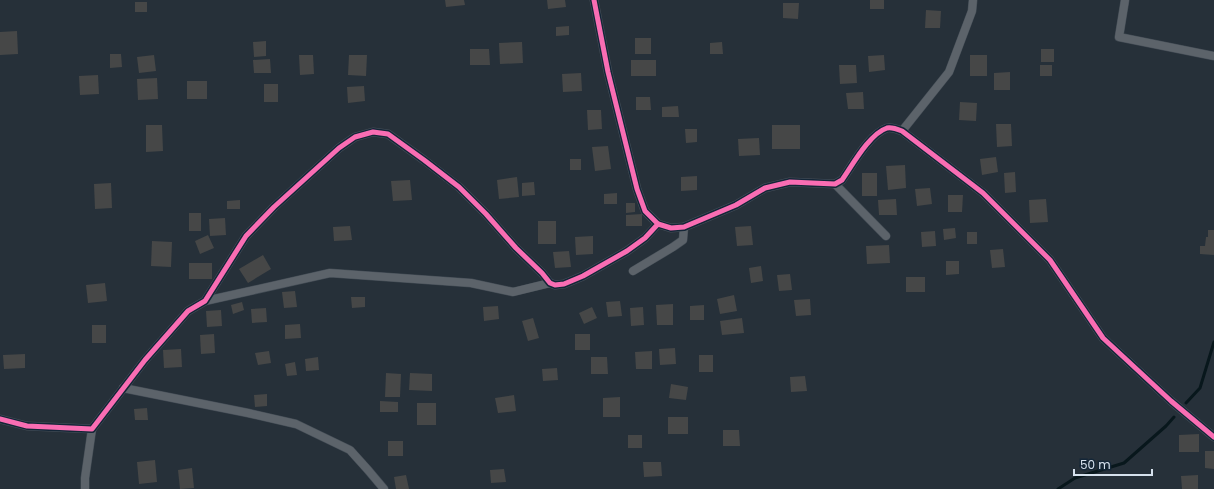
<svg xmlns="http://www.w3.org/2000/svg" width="1214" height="489" viewBox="0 0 1214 489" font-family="Poppins,sans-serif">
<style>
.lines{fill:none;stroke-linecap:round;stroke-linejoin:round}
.stream{stroke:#08171c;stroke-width:3}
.building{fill:#464747}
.street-casing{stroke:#434c55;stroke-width:9}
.street{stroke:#5c636a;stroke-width:8}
.cycleway-casing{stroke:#142637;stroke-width:8}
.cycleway{stroke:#f96db3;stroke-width:5}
</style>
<rect width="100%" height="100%" fill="#263039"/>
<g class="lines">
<g class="stream">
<polyline points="1186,403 1200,388 1214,342"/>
<polyline points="1058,489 1075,478 1124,463 1166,426 1174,417"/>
</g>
</g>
<g class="building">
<polygon points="445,0 464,0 465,5 446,7"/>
<polygon points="547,0 565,0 566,7 548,9"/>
<rect x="870" y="0" width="14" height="9"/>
<rect x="135" y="2" width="12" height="10"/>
<polygon points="783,3 799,3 798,19 783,18"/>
<polygon points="926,10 941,11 940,28 925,28"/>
<polygon points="569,26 569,35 556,36 556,27"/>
<polygon points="17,31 18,54 0,55 0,32"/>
<rect x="635" y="38" width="16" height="16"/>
<polygon points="266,41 266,56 254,57 253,42"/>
<polygon points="522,42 523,63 500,64 499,43"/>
<polygon points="722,42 723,54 710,54 710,43"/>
<polygon points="470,49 489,49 490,65 470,65"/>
<rect x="1041" y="49" width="13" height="13"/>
<polygon points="110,54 121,54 122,67 110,68"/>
<polygon points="154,55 156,71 139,73 137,57"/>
<polygon points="299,55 313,55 314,74 300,75"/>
<polygon points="349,55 367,55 366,76 348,75"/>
<polygon points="884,55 885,70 869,72 868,56"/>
<rect x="970" y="55" width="17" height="21"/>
<polygon points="270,59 271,73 254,73 253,60"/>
<rect x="631" y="60" width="25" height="16"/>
<polygon points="839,65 856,65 857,83 840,84"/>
<rect x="1040" y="65" width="12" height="11"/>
<polygon points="1010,72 1010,90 994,90 994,73"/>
<polygon points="581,73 582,91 563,92 562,74"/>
<polygon points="98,75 99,94 80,95 79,76"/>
<polygon points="157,78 158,99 138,100 137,79"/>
<rect x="187" y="81" width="20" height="18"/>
<rect x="264" y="84" width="14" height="18"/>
<polygon points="364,86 365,101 348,103 347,87"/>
<polygon points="863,92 864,109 848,109 846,93"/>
<polygon points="636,97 650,97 651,110 636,110"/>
<polygon points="960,102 977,103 976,121 959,120"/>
<polygon points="678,106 679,117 662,117 662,107"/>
<polygon points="587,110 601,110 602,129 588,130"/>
<polygon points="996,124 1011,124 1012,146 997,147"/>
<polygon points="146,125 162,125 163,151 146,152"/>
<rect x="772" y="125" width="28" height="24"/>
<polygon points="685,129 697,129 697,142 686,143"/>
<polygon points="759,138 760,155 739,156 738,139"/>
<polygon points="608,146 611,169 595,171 592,147"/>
<polygon points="996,157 998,172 982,175 980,159"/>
<rect x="570" y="159" width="11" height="11"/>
<polygon points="905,165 906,188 888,190 886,166"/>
<polygon points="1015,172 1016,192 1005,193 1004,173"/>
<rect x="862" y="173" width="15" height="23"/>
<polygon points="697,176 697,190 681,191 681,177"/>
<polygon points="517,177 519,197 499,199 497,180"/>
<polygon points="410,180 412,200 393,201 391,181"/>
<polygon points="534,182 535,195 522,196 522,183"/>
<polygon points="111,183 112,208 95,209 94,184"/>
<polygon points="930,188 932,204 917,206 915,189"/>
<polygon points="617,193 617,204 604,204 604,194"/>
<polygon points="948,195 963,195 962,212 948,212"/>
<polygon points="896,199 897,215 879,215 878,200"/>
<polygon points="1046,199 1048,222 1030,223 1029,200"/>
<polygon points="240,200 240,209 227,209 227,201"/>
<polygon points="626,203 635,203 635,212 626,213"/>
<rect x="189" y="213" width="12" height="18"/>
<polygon points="642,214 642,226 626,226 626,215"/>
<polygon points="225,218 226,235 210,236 209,219"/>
<rect x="538" y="221" width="18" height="23"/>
<polygon points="350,226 352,240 334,241 333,227"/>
<polygon points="751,226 753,245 737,246 735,227"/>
<polygon points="955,228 956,238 944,240 943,229"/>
<polygon points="1208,230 1214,230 1214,255 1200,254 1200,246 1205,246 1206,237 1208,237"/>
<polygon points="935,231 936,246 922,247 921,232"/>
<rect x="967" y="232" width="10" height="12"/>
<polygon points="208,235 214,248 200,254 195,241"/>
<polygon points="593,236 593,254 576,255 575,237"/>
<polygon points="152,241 172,242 171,267 151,266"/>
<polygon points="889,245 890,263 867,264 866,246"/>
<polygon points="1003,249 1005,267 992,268 990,250"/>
<polygon points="569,251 571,267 555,268 553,252"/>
<polygon points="263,255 271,269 248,283 239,269"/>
<polygon points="946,261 959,261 959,274 946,275"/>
<rect x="189" y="263" width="23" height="16"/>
<polygon points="761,266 763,281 751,283 749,268"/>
<polygon points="790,274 792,290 779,291 777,275"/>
<rect x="906" y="277" width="19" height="15"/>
<polygon points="105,283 107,301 88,303 86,285"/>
<polygon points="295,291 297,307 284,308 282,292"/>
<polygon points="734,295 737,311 720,314 717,299"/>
<polygon points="351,297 365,297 365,307 352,308"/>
<polygon points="810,299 811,315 796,316 794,300"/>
<polygon points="620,301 622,316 608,317 606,302"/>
<polygon points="242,302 244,310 233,314 231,305"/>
<polygon points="673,304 673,325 657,325 656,305"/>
<polygon points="704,305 704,320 690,320 690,306"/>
<polygon points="498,306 499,319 484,321 483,307"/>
<polygon points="592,307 597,318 584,324 579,313"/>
<polygon points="643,307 644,325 631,326 630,308"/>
<polygon points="266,308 267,322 252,323 251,309"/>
<polygon points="221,310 222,326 207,327 206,311"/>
<polygon points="533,318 539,338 528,341 522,321"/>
<polygon points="742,318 744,333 722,335 720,321"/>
<polygon points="300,324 301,338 285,339 285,325"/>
<rect x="92" y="325" width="14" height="18"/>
<polygon points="214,334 215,353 201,354 200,335"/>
<rect x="575" y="334" width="15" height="16"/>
<polygon points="675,348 676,364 660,365 659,349"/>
<polygon points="181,349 182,367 164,368 163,350"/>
<polygon points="269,351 271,363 258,365 255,353"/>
<polygon points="652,351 652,369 636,369 635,352"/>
<polygon points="25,354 25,368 4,369 3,355"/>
<rect x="699" y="355" width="14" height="17"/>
<polygon points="318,357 319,370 306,371 305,359"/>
<polygon points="591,357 607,357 608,374 591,374"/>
<polygon points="295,362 297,375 287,376 285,364"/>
<polygon points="557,368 558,380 543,381 542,369"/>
<polygon points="386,373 401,374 400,397 385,397"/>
<polygon points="410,373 432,374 432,391 409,390"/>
<polygon points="805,376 807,391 791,392 790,377"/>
<polygon points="671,384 688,387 686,400 669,398"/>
<polygon points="267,394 267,406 255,407 254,395"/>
<polygon points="514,395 516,411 498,413 495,398"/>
<polygon points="620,397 620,417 603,417 603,398"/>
<polygon points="380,401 398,402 398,412 380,412"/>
<rect x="417" y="403" width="19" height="22"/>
<polygon points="147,408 148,420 135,420 134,409"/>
<rect x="668" y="417" width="20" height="17"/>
<polygon points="723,430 739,430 740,446 723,446"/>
<polygon points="1199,434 1199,452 1179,452 1179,435"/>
<rect x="628" y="435" width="14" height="13"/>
<rect x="388" y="441" width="15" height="15"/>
<polygon points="1205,451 1214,451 1214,469 1205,468"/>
<polygon points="155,460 157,482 139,484 137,462"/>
<polygon points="643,462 661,462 662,476 644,477"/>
<polygon points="192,468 194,488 180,489 178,470"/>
<polygon points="504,469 506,482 491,483 490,470"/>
<polygon points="406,475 409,489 396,489 394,477"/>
<polygon points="1198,475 1198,489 1182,489 1181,476"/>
</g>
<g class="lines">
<g class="street-casing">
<g id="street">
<polyline points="1125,0 1119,37 1214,56"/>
<polyline points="902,131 949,72 972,11 973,0"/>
<polyline points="835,184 886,236"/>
<path d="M658 224 671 228 684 227 736 205 765 188 790 182 835 184 842 180C852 166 869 134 887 128 891 127 897 129 902 131L983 193 1050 260 1103 338 1171 401 1214 437"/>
<polyline points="633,271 673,247 683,240 684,227"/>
<polyline points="205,301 330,273 471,283 513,292 550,283"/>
<polyline points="123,388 248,413 296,424 350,450 368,470 384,489"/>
<polyline points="0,419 27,426 92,429 145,360 188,311 205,301 246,236 274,207 339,148 355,137 373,132 388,134 424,160 459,187 486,214 516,248 542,273 550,283 555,285 564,284 583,276 627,251 645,238 658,224 645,211 637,189 608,72 594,0"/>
<polyline points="85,489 85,478 92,429"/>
</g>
</g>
<use href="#street" class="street"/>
<g class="cycleway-casing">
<g id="cycleway">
<path d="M658 224 671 228 684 227 736 205 765 188 790 182 835 184 842 180C852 166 869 134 887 128 891 127 897 129 902 131L983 193 1050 260 1103 338 1171 401 1214 437"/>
<polyline points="0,419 27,426 92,429 145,360 188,311 205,301 246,236 274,207 339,148 355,137 373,132 388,134 424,160 459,187 486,214 516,248 542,273 550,283 555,285 564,284 583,276 627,251 645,238 658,224 645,211 637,189 608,72 594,0"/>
</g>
</g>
<use href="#cycleway" class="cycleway"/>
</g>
<path d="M1074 469v6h78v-6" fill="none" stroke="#d6e1ed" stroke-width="2"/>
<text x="1080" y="469" font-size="12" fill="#d6e1ed" stroke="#142637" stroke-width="3" paint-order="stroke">50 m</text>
</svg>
